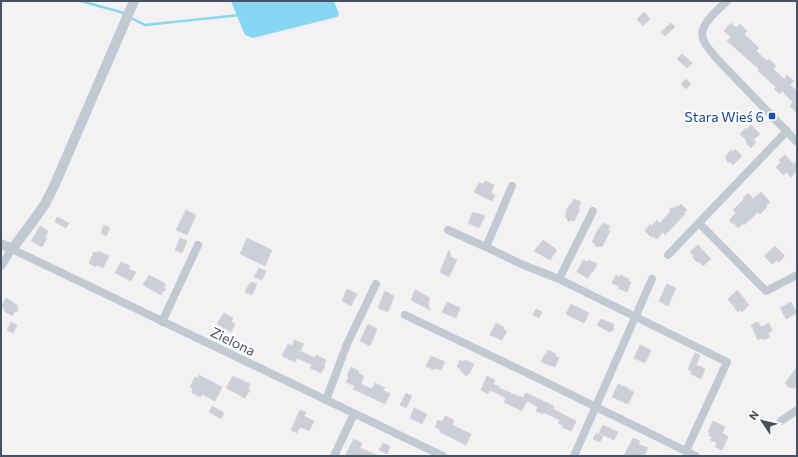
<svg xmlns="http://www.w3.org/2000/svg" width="798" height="457" viewBox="0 0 798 457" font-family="Commissioner,sans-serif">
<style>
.water{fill:#87d6f3}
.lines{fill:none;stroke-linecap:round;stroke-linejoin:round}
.stream{stroke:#87d6f3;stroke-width:2.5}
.building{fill:#cccfd7;stroke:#d4d6dd}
.minor{stroke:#c1cad3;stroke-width:8}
.tertiary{stroke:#c1cad3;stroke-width:10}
.transit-dot{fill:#1a4fb4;stroke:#fff;stroke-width:1.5}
.labels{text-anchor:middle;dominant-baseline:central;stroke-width:4;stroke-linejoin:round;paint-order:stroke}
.transit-label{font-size:14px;fill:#164399;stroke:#fff;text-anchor:end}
.street-label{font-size:14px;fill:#475360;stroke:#fff}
</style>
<rect width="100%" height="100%" fill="#f3f1f1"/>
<polygon class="water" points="231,1 334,1 339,14 337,17 253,38 245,35"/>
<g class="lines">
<g class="stream">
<polyline points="81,1 124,13"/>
<polyline points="131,18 145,25 240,15"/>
</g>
</g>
<g class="building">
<polygon points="644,12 650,19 643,26 637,19"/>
<polygon points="671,23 675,27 665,36 661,32"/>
<polygon points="731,23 736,28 740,24 747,31 744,34 759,48 756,51 767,61 769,59 776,66 773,69 784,79 787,75 794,81 790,85 797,91 797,113 790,106 793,102 782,91 780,94 774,89 776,87 758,71 759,69 727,41 731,37 724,31"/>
<polygon points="682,54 692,63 687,68 677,59"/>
<polygon points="686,79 691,84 686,89 681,84"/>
<polygon points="751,125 760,134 753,140 756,142 751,148 746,142 747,141 740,134 746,128 747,129"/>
<polygon points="735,149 742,156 733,165 730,162 727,162 727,160 725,157 731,150 732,152"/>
<polygon points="785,155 793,164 797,161 797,171 791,177 786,172 783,175 776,167 781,162 779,160"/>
<polygon points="485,181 494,185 491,193 495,195 492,201 474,192 479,183 483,184"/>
<polygon points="761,192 770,202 766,206 767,207 760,214 758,212 744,225 743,223 738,228 734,223 731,223 730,219 736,213 733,210 744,199 743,198 748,193 753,199"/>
<polygon points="574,199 581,202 578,209 580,209 574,221 571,220 568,222 567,218 565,217 567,211 566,211 570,204 571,205"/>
<polygon points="681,204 687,210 684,213 685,214 665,235 663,232 657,239 653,236 651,237 645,231 650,224 652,226 657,220 660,223 670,212 670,208 674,208 676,206 678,207"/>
<polygon points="186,210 196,215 187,235 176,230"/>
<polygon points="473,212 477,214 477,213 485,216 479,228 468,223"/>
<polygon points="57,217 69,223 66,228 55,222"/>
<polygon points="603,223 610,226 608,230 610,231 602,247 599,246 596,247 595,244 592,242 598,229 599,229"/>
<polygon points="104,225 110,228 106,236 101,233"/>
<polygon points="40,226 48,231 45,237 47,238 42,247 31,241"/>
<polygon points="180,238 187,241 182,253 175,250"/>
<polygon points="247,238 272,250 265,266 240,254"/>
<polygon points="543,240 557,250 550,260 534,251"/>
<polygon points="698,245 711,259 703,266 698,261 697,262 692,257 694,256 690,252"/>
<polygon points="775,246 785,256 779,262 777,260 772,264 764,256"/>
<polygon points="449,250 451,257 457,260 449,277 440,272"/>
<polygon points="98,251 109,256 103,268 97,265 96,267 89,263 94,252 97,253"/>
<polygon points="583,260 588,262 589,260 597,264 593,272 592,271 588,278 577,272"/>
<polygon points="121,262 130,266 129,269 136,272 131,281 115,273"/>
<polygon points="259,268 266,271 262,280 254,277"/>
<polygon points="149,275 166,284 164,287 166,290 163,291 161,295 143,285"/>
<polygon points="616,275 619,277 620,275 629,279 628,281 631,282 627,292 618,288 619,286 612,283"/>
<polygon points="251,282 257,284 252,295 245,292 249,284 250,284"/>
<polygon points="667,284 676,288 668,306 659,301"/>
<polygon points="347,289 357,294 351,306 342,301"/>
<polygon points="415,290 430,298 428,303 430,310 411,300"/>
<polygon points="737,290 749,305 742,312 740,310 738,312 728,299"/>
<polygon points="385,291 394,296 388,312 378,308"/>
<polygon points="6,298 18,306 17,308 18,311 14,312 12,316 4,311 5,309 1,307"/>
<polygon points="447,302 460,308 456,318 442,312"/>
<polygon points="791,302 797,313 786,319 780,308"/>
<polygon points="571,304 589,313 584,323 566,314"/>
<polygon points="536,309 542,312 539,318 533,315"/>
<polygon points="224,313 233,318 231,322 235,324 231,332 217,324"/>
<polygon points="601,319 614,324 613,327 614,330 609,332 597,325"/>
<polygon points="11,322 17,325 13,333 7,330"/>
<polygon points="758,322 761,327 769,323 772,331 768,333 770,337 763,340 762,338 758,340 751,325"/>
<polygon points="496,323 504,327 503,329 507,331 502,340 490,335"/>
<polygon points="368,324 377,329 370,346 360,341"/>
<polygon points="294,340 304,344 300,351 315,358 316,355 326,360 324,365 325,368 323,369 321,373 310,368 312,365 297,358 295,362 282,356 288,344 292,346"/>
<polygon points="640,345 651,350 645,363 634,358"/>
<polygon points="548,350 556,354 555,356 559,358 555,367 541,362 545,354 546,355"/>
<polygon points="695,353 700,355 696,365 705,369 701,379 691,374 692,372 688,369"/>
<polygon points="431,356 445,362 441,370 435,368 434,370 426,366"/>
<polygon points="460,360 464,362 465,360 474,364 469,374 465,376 464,373 460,371 461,369 457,367"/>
<polygon points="351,367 359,371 358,373 364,376 361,384 372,389 375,383 385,388 383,390 390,394 385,404 353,389 355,386 346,382 349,377 347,376"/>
<polygon points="797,367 797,384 794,389 791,387 788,387 788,385 785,383"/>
<polygon points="199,375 222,387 215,401 202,394 201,397 192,393 193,389 190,387 195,377 198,378"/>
<polygon points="233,376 250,384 248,388 250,390 245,398 226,388"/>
<polygon points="487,376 495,380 493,384 500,387 499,388 520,397 520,396 523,398 526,393 554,406 553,409 576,421 573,428 571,431 562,427 563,425 558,423 560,420 543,412 543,414 536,411 538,407 527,401 522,411 504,402 506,398 490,390 488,394 481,390"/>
<polygon points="618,384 628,388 627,389 634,392 628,404 612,397"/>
<polygon points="406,393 412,396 406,408 400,405"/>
<polygon points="212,406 224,413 221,419 209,412"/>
<polygon points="414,408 427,414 422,424 410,418"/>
<polygon points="300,410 306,412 304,416 314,421 309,431 300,427 297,433 291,430"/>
<polygon points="445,416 454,420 452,425 471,434 466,445 440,432 441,430 435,427 438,420 442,422"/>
<polygon points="713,421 725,427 722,433 728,437 722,450 715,447 717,443 710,440 712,437 709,436 710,433 708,432"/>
<polygon points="603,425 618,432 614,440 599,433"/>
<polygon points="596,433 603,436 600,442 593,439"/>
<polygon points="633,438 640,441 638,444 648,448 644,456 624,456"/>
<polygon points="354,439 362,443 360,448 379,456 345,456"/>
<polygon points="383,443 390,446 387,454 379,450"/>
</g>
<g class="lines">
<g class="minor">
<path d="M727 1C718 10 698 25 703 39 706 47 713 54 718 60L797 142"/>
<polyline points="699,223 766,291 797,275"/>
<polyline points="448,230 486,247 521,264 559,279 727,362 686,451"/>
<polyline points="486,247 512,186"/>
<polyline points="668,255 787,131"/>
<polyline points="1,266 12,249 443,456"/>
<polyline points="559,279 593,211"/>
<polyline points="405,315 527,373 696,456"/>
<polyline points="162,322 198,245"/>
<polyline points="326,400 347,344 376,284"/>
<polyline points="781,421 797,410"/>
<polyline points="334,456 354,414"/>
<polyline points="574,456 652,279"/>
</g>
<polyline class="tertiary" points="1,244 12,249 33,221 45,204 55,184 134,1"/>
</g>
<rect class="transit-dot" x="768" y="112" width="8" height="8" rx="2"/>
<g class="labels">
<g class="transit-label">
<text x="764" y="116">Stara Wieś 6</text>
</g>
<g class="street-label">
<text transform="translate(233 341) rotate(26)">Zielona</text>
</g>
</g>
<rect width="798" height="457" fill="none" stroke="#475360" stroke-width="4"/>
<g transform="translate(762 421) rotate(305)" stroke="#ffffff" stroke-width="3" paint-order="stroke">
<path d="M0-3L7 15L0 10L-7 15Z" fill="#475360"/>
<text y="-6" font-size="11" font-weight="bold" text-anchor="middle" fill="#475360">N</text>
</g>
</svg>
